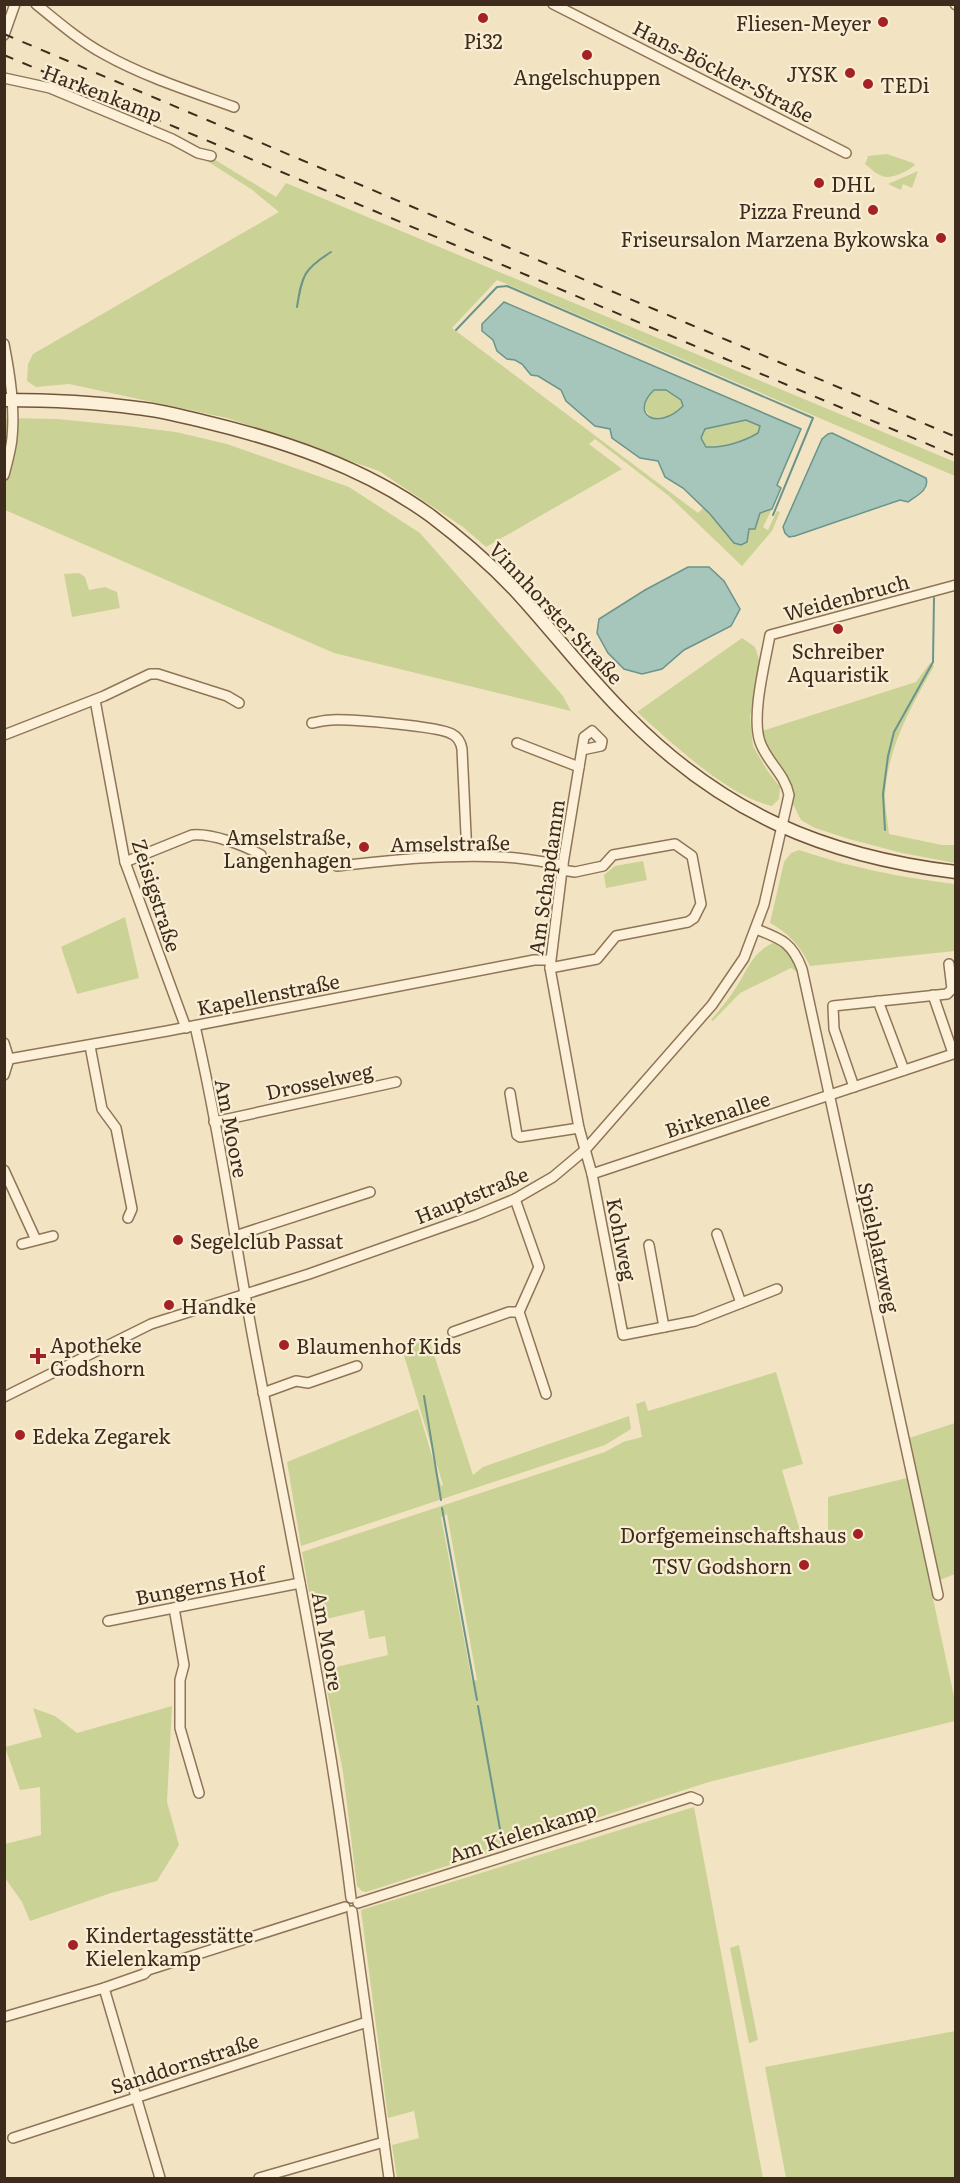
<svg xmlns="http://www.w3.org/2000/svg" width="960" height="2183" viewBox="0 0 960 2183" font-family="Literata,serif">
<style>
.green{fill:#cbd296;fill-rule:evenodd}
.water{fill:#a6c5bb;stroke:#6b948a;stroke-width:1.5;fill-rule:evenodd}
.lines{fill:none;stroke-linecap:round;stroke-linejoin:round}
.stream{stroke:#6b948a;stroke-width:2}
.street-casing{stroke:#8f7558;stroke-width:12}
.secondary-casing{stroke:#71553b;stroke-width:15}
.street{stroke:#fcf1d8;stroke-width:9}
.secondary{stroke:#fcf1d8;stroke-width:12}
.rail{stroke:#3d2c1d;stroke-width:2;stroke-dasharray:10 10;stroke-linecap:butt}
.poi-dot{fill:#a42223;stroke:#f9eed4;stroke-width:2}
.labels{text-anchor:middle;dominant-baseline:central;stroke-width:4.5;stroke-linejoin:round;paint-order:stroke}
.poi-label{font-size:20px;fill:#3d2c1d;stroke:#f9eed4;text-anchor:start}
.street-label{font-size:20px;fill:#3d2c1d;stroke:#f9eed4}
</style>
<rect width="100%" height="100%" fill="#f2e4c3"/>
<g class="green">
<path d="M887 154 913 163 915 165C908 171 891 180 882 176 876 174 870 168 865 164L868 157 867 156Z"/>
<polygon points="212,158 276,197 286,183 955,462 955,476 497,280 452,328 698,513 703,508 710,514 749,529 755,529 760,513 772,509 763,527 768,530 777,511 780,512 772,531 742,566 669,496 595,439 589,444 622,469 486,547 463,527 379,471 227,418 69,384 36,387 27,381 28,364 33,354 279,212 251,189 207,161"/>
<polygon points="918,171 912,188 903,184 901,190 888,184"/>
<path d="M654 390H666L682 400 683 405C670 419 653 429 644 406L646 398Z"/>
<polygon points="5,418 57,419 128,426 176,432 227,444 349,487 420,533 563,696 571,711 334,653 5,510"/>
<path d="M746 420 760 427 758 433C743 442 723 447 706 448L701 438 705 429Z"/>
<polygon points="79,573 85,577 89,590 105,587 117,592 120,608 72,617 64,574"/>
<path d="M742 638 755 647 760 663 750 717 753 746 767 770 780 787 779 799 772 806C727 796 671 742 637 712Z"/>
<path d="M930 663 934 666C911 707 887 748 885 796 885 809 888 822 889 834L942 845H955V863L902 853 849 839 815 828 801 820 794 806 792 805C796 774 776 770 766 745 764 741 763 736 762 731L916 682Z"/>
<path d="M799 850C853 868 899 877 955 884V951L810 966C800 946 789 933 770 923L784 862 791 853Z"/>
<polygon points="643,861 647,880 606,888 604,875 615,866"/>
<polygon points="125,917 139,978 77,994 61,947"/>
<path d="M773 943C787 950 793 956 797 972L791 968 740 993 713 1021 711 1020C720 1009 730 998 737 986 749 967 752 953 773 943Z"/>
<polygon points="429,1339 473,1475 483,1467 629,1416 631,1429 605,1445 301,1546 287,1462 418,1409 441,1486 443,1485 402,1349"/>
<path d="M776 1372 803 1464 782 1470 804 1544 828 1537V1497L907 1478 955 1701V1721L709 1782 366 1892 362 1891 357 1886 343 1772 323 1670 388 1655 385 1636 369 1639 364 1610 314 1622 302 1552 605 1452 623 1442 642 1437 636 1404 645 1401 648 1411ZM447 1514 477 1680 472 1681 441 1517Z"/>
<polygon points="955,1423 955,1574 940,1580 909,1438"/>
<polygon points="172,1706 167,1802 179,1845 157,1881 111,1893 30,1921 22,1902 5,1878 5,1844 41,1835 40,1787 20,1790 5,1747 42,1737 33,1708 55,1716 77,1733"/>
<polygon points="694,1807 763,2178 397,2178 392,2145 419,2138 414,2111 388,2118 361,1910"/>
<polygon points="739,1945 758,2040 749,2043 730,1948"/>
<polygon points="955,2031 955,2178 786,2178 765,2067"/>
</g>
<g class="water">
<path d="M504 302 801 429 777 485 781 488 772 509 760 513 755 529H749L747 542 741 545 734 543 710 514 683 488 665 477 658 461 640 458 612 438 610 429 595 426 566 401 561 390 538 376 531 375 522 364 515 360 507 359 497 351 493 340 482 331V324ZM654 390H666L681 400 683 406C657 432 629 414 654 390ZM746 420 760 426 758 433C743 442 723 448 706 447L701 438 705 429Z"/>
<path d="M832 433 926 478C930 490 916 496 908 502L900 500 795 536 789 537 785 533 783 527 822 439 828 434Z"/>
<polygon points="688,567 709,567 724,581 740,609 731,626 684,650 662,669 642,674 624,669 608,653 597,633 599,619 645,590"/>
</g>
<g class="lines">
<g class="stream">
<path d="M297 307C302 275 304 269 331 252"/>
<polyline points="456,330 497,287 507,286 813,418 773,515"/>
<polyline points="885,830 883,794 888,756 894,732 933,662 934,598"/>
<polyline points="424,1396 441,1500"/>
<polyline points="442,1508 477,1700"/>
<polyline points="478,1706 503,1846"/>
</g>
<g class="street-casing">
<g id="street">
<path d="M36 4C58 22 80 41 104 54 145 77 190 91 234 107"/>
<polyline points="553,4 846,153"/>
<polyline points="955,4 956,5"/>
<polyline points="4,35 15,4"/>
<polyline points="4,78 50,88 172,139 198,153 211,156"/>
<path d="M4 344C10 375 15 407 12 438 11 450 7 463 4 475"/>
<polyline points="95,700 125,862 186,1028"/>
<path d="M312 723C318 722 325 720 331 720 349 719 438 726 452 734 458 737 461 743 462 749L467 856"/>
<polyline points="4,735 104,696 150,674 158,674 227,696 239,703"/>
<polyline points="517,743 579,767"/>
<polyline points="582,750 601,746 602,741 592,731 584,737 562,870 550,968 579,1128 592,1174 623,1335 695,1321 777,1289"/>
<path d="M125 862 192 835C211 833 244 845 261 855"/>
<path d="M337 866C392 860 448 854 504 857 524 858 544 862 563 865"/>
<path d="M756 929C781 939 792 942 802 969L938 1595"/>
<polyline points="550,968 597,959 616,936 688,922 694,918 701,904 692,856 675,844 613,855 603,866 575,872 562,870"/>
<polyline points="933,995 953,1053"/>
<polyline points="878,1001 904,1070"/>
<path d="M195 1026C221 1138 236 1252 258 1365 292 1542 329 1719 351 1898"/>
<polyline points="4,1043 9,1059"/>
<polyline points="90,1046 102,1109 116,1128 132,1209 128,1218"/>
<polyline points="9,1059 167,1031 534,960 549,960"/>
<polyline points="4,1075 9,1059"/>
<polyline points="854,1087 834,1029 833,1006 947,994 952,989 949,964"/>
<polyline points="510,1093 517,1135 520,1137 579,1128"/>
<polyline points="214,1122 396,1082"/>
<polyline points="4,1170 36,1240"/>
<polyline points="592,1174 956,1053"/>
<polyline points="515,1199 539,1267 519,1312 546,1394"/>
<polyline points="717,1234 741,1303"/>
<polyline points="235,1236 370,1192"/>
<polyline points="22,1244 53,1236"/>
<polyline points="649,1245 664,1327"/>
<polyline points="453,1332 509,1312 519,1312"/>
<polyline points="263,1393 296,1381 308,1383 357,1366"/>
<path d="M4 1397 151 1324 309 1274 476 1215 515 1199 553 1177 585 1150 712 1005 744 958 764 905 789 795C785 774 767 762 760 742 751 716 765 663 770 635L956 585"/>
<polyline points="174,1608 184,1665 180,1680 180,1728 199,1793"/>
<polyline points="108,1621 300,1583"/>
<polyline points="358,1903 685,1799 691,1797 698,1800"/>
<polyline points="352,1911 389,2178"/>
<polyline points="104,1988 160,2178"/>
<polyline points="4,2017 104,1988 144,1974 148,1970 345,1907"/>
<polyline points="13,2138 367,2022"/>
<polyline points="259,2178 384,2142"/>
</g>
</g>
<g class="secondary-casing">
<path id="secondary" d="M4 400C49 400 93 402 137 408 159 410 180 416 202 421 282 440 364 467 431 516 460 538 488 562 514 589 553 631 587 677 628 717 722 812 823 856 956 872"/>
</g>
<use href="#street" class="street"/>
<use href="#secondary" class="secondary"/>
<g class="rail">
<polyline points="4,34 956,437"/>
<polyline points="4,55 956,456"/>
</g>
</g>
<g class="poi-dot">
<circle cx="483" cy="18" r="6"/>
<circle cx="883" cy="22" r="6"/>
<circle cx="587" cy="55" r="6"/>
<circle cx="850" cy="73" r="6"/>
<circle cx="868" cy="84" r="6"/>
<circle cx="819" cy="183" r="6"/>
<circle cx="873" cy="210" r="6"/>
<circle cx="941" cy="238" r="6"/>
<circle cx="838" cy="629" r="6"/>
<circle cx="364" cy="847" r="6"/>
<circle cx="178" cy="1240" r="6"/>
<circle cx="169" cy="1305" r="6"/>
<circle cx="284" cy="1345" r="6"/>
<path d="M35 1347h6v6h6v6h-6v6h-6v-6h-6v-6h6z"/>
<circle cx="20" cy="1435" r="6"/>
<circle cx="858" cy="1534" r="6"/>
<circle cx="804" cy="1565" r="6"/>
<circle cx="73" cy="1945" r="6"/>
</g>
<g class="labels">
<g class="poi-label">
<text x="871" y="22" text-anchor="end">Fliesen-Meyer</text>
<text x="483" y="40" text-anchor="middle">Pi32</text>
<text x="838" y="73" text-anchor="end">JYSK</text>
<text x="587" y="76" text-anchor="middle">Angelschuppen</text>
<text x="880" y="84">TEDi</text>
<text x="831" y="183">DHL</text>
<text x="861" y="210" text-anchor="end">Pizza Freund</text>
<text x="929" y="238" text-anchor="end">Friseursalon Marzena Bykowska</text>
<text x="838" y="650" text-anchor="middle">Schreiber<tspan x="838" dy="23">Aquaristik</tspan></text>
<text x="352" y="836" text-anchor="end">Amselstraße,<tspan x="352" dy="23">Langenhagen</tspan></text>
<text x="190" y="1240">Segelclub Passat</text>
<text x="181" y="1305">Handke</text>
<text x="50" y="1344">Apotheke<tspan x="50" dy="23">Godshorn</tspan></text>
<text x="296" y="1345">Blaumenhof Kids</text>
<text x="32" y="1435">Edeka Zegarek</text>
<text x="846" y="1534" text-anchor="end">Dorfgemeinschaftshaus</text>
<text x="792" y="1565" text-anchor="end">TSV Godshorn</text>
<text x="85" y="1934">Kindertagesstätte<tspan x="85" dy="23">Kielenkamp</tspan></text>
</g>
<g class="street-label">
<text transform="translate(724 70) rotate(27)">Hans-Böckler-Straße</text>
<text transform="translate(103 92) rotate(21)">Harkenkamp</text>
<text transform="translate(846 596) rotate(-15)">Weidenbruch</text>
<text transform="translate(557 612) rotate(47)">Vinnhorster Straße</text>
<text transform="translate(450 842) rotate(-1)">Amselstraße</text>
<text transform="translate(545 877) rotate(-82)">Am Schapdamm</text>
<text transform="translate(158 895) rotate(72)">Zeisigstraße</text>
<text transform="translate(268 993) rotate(-11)">Kapellenstraße</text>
<text transform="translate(319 1080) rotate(-12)">Drosselweg</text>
<text transform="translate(717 1113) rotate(-18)">Birkenallee</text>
<text transform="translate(233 1128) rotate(79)">Am Moore</text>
<text transform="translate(471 1194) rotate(-22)">Hauptstraße</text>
<text transform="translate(623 1239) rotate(79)">Kohlweg</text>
<text transform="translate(880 1247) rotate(78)">Spielplatzweg</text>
<text transform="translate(200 1584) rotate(-11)">Bungerns Hof</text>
<text transform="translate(329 1641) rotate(80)">Am Moore</text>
<text transform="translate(522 1831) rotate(-18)">Am Kielenkamp</text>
<text transform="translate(184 2062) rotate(-18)">Sanddornstraße</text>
</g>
</g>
<rect width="960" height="2183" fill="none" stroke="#3d2c1d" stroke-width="12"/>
</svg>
